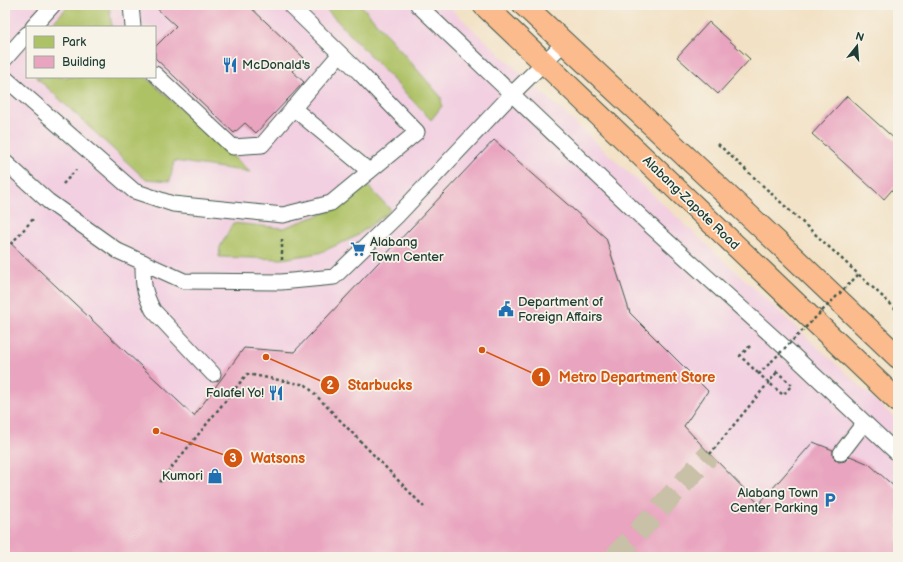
<svg xmlns="http://www.w3.org/2000/svg" width="903" height="562" viewBox="0 0 903 562" font-family="'Balsamiq Sans',sans-serif">
<style>
.built{fill:#f2cfe1;fill-rule:evenodd}
.green{fill:#adc165;stroke:#667f4c}
.building{fill:#e9a4bf}
.lines{fill:none;stroke-linecap:round;stroke-linejoin:round}
.street-tunnel{stroke:#c8c0a7;stroke-width:22;stroke-dasharray:22 11;stroke-linecap:butt}
.lane-casing{stroke:#3f564a;stroke-width:17}
.highway-casing{stroke:#3f564a;stroke-width:24}
.path{stroke:#3f564a;stroke-width:2.5;stroke-dasharray:3 3;stroke-linecap:butt}
.lane{stroke:#fff;stroke-width:15}
.highway{stroke:#fbbb8c;stroke-width:22}
.path-bridge{stroke:#3f564a;stroke-width:2.5;stroke-dasharray:3 3;stroke-linecap:butt}
.labels{text-anchor:middle;dominant-baseline:central;stroke-width:3.5;stroke-linejoin:round;paint-order:stroke}
.poi-label{font-size:13px;fill:#1f3d34;stroke:#f7f3e8;text-anchor:start}
.street-label{font-size:13px;fill:#1f3d34;stroke:#f7f3e8}
.leader{fill:none;stroke:#d45610;stroke-width:1.5}
.callout-dot{fill:#d45610;stroke:#f7f3e8;stroke-width:1.5}
.mark-label{font-size:12px;text-anchor:middle;font-weight:bold;fill:#fff}
.callout-label{font-size:14px;text-anchor:middle;font-weight:bold;fill:#d45610;stroke:#f7f3e8;stroke-width:3.5;stroke-linejoin:round;paint-order:stroke}
</style>
<rect width="100%" height="100%" fill="#f7f3e8"/>
<filter id="ink" filterUnits="userSpaceOnUse"><feTurbulence type="fractalNoise" baseFrequency=".025" numOctaves="2"/><feDisplacementMap in="SourceGraphic" scale="8" xChannelSelector="R" yChannelSelector="G"/><feConvolveMatrix kernelMatrix="1 2 1 2 8 2 1 2 1" color-interpolation-filters="sRGB"/></filter>
<filter id="wash" filterUnits="userSpaceOnUse"><feTurbulence type="fractalNoise" baseFrequency=".012" numOctaves="4" result="noise"/><feDisplacementMap in="SourceGraphic" scale="16" xChannelSelector="R" yChannelSelector="G"/><feGaussianBlur stdDeviation="0.9" result="paint"/><feColorMatrix in="noise" values="0 0 0 0 0 0 0 0 0 0 0 0 0 0 0 0 0 1.4 0 .05"/><feComposite in="paint" operator="in"/></filter>
<g filter="url(#wash)">
<rect width="100%" height="100%" fill="#f2e1c4"/>
<path class="built" d="M5 5H447L898 421V557H5ZM27 27H155V77H27Z"/>
<g class="green">
<polygon points="69,5 109,5 112,27 49,27"/>
<polygon points="322,5 361,5 441,97 442,106 431,120"/>
<polygon points="36,77 146,77 250,172 174,161 170,181 145,179"/>
<polygon points="368,186 391,210 355,237 319,253 282,259 219,257 220,247 233,223 283,228 336,209"/>
</g>
<g id="blocks">
<g class="building">
<polygon points="153,5 248,5 304,58 292,71 304,82 256,133 245,123 234,133 155,58 155,47 176,26"/>
<polygon points="709,22 750,59 718,94 677,57"/>
<polygon points="847,96 898,142 898,183 884,199 812,134"/>
<polygon points="494,140 606,238 630,313 708,391 684,426 710,454 759,504 813,442 833,450 833,457 836,460 839,462 845,461 850,456 869,464 898,490 898,557 5,557 5,238 194,416 244,348 294,352"/>
</g>
</g>
</g>
<g filter="url(#ink)">
<use href="#blocks" fill-opacity="0" stroke="#3f564a" stroke-width="1"/>
<g class="lines">
<polyline class="street-tunnel" points="615,557 710,454"/>
<g class="lane-casing">
<g id="lane">
<polyline points="131,5 133,27"/>
<polyline points="418,5 654,229 793,355 898,454"/>
<polyline points="33,27 53,5"/>
<polyline points="5,59 27,34"/>
<polyline points="155,74 233,147 262,145 340,54"/>
<polyline points="5,78 134,191 173,204 283,215 331,203 417,132 360,73 290,5"/>
<polyline points="293,108 369,171"/>
<polyline points="5,162 48,201 118,251 184,281 281,282 334,277 397,216 513,93 564,43"/>
<path d="M143 262C143 283 143 291 153 310L213 374"/>
<polyline points="841,453 864,423"/>
</g>
</g>
<g class="highway-casing">
<g id="highway">
<polyline points="484,5 898,401"/>
<polyline points="524,5 790,254 898,357"/>
</g>
</g>
<g class="path">
<polyline points="718,144 898,311"/>
<polyline points="63,184 76,170"/>
<polyline points="11,244 34,218"/>
<polyline points="282,260 282,237"/>
<polyline points="750,346 740,356 759,374"/>
<polyline points="710,454 778,371"/>
<polyline points="160,482 247,374 306,385 424,507"/>
</g>
<use href="#lane" class="lane"/>
<use href="#highway" class="highway"/>
<polyline class="path-bridge" points="776,371 792,385 783,395 759,374 859,274"/>
</g>
</g>
<defs>
<g id="restaurant-bare" transform="scale(1.2)"><path d="M-5-6h1v4h1v-4h1v4h1v-4h1v5L-1.5 .5V6h-2V.5L-5-1ZM5-6V6H3V1.5H1.5Q1.5-4 5-6Z" fill="#1f6fb2" stroke="#f7f3e8" stroke-width="2.5" paint-order="stroke"/></g>
<g id="supermarket-bare" transform="scale(1.2)"><path d="M-6-5.5h2.5l.6 2H6L4.5 2H-2.5L-4.4-4H-6ZM-1.5 3.2a1.3 1.3 0 1 0 .1 0ZM3 3.2a1.3 1.3 0 1 0 .1 0Z" fill="#1f6fb2" stroke="#f7f3e8" stroke-width="2.5" paint-order="stroke"/></g>
<g id="civic-bare" transform="scale(1.2)"><path d="M-.6-6.5H3V-4.5H.6V-3L4-1V1h2V6H-6V1h2V-1L-.6-3ZM-1.2 2.5V6h2.4V2.5Z" fill="#1f6fb2" stroke="#f7f3e8" stroke-width="2.5" paint-order="stroke"/></g>
<g id="shop-bare" transform="scale(1.2)"><path d="M-5-2.5h2.3a2.7 3.5 0 0 1 5.4 0H5L5.5 6h-11ZM-1.5-2.5h3a1.5 2.3 0 0 0-3 0Z" fill="#1f6fb2" stroke="#f7f3e8" stroke-width="2.5" paint-order="stroke"/></g>
<g id="parking-bare" transform="scale(1.2)"><path d="M-3.5-5.5H1a3.5 3.5 0 0 1 0 7H-1V5.5H-3.5ZM-1-3.4V-.6H.8a1.4 1.4 0 0 0 0-2.8Z" fill="#1f6fb2" stroke="#f7f3e8" stroke-width="2.5" paint-order="stroke"/></g>
</defs>
<g fill-rule="evenodd">
<use href="#restaurant-bare" x="230" y="65"/>
<use href="#supermarket-bare" x="358" y="249"/>
<use href="#civic-bare" x="506" y="309"/>
<use href="#restaurant-bare" x="276" y="393"/>
<use href="#shop-bare" x="215" y="476"/>
<use href="#parking-bare" x="830" y="500"/>
</g>
<g class="labels">
<g class="poi-label">
<text x="242" y="65">McDonald's</text>
<text x="370" y="242">Alabang<tspan x="370" dy="15">Town Center</tspan></text>
<text x="518" y="302">Department of<tspan x="518" dy="15">Foreign Affairs</tspan></text>
<text x="264" y="393" text-anchor="end">Falafel Yo!</text>
<text x="203" y="476" text-anchor="end">Kumori</text>
<text x="818" y="493" text-anchor="end">Alabang Town<tspan x="818" dy="15">Center Parking</tspan></text>
</g>
<g class="street-label">
<text transform="translate(691 203) rotate(44)">Alabang-Zapote Road</text>
</g>
</g>
<path class="leader" d="M482 350L541 377M266 357L330 385M156 431L233 458"/>
<g class="callout-dot">
<circle cx="482" cy="350" r="4"/>
<circle cx="266" cy="357" r="4"/>
<circle cx="156" cy="431" r="4"/>
<circle cx="541" cy="377" r="10"/>
<circle cx="330" cy="385" r="10"/>
<circle cx="233" cy="458" r="10"/>
</g>
<g class="mark-label">
<text x="541" y="381">1</text>
<text x="330" y="389">2</text>
<text x="233" y="462">3</text>
</g>
<g class="callout-label">
<text x="637" y="382">Metro Department Store</text>
<text x="380" y="390">Starbucks</text>
<text x="278" y="463">Watsons</text>
</g>
<rect width="903" height="562" fill="none" stroke="#f7f3e8" stroke-width="20"/>
<rect x="26" y="26" width="130" height="52" fill="#f7f3e8" stroke="#a1aaa0"/>
<rect x="34" y="36" width="20" height="12" fill="#adc165" stroke="#a1aaa0"/>
<text x="62" y="46" font-size="12" fill="#1f3d34">Park</text>
<rect x="34" y="56" width="20" height="12" fill="#e9a4bf" stroke="#a1aaa0"/>
<text x="62" y="66" font-size="12" fill="#1f3d34">Building</text>
<g transform="translate(857 46) rotate(17)" stroke="#f7f3e8" stroke-width="3" paint-order="stroke">
<path d="M0-3L7 15L0 10L-7 15Z" fill="#1f3d34"/>
<text y="-6" font-size="11" font-weight="bold" text-anchor="middle" fill="#1f3d34">N</text>
</g>
</svg>
